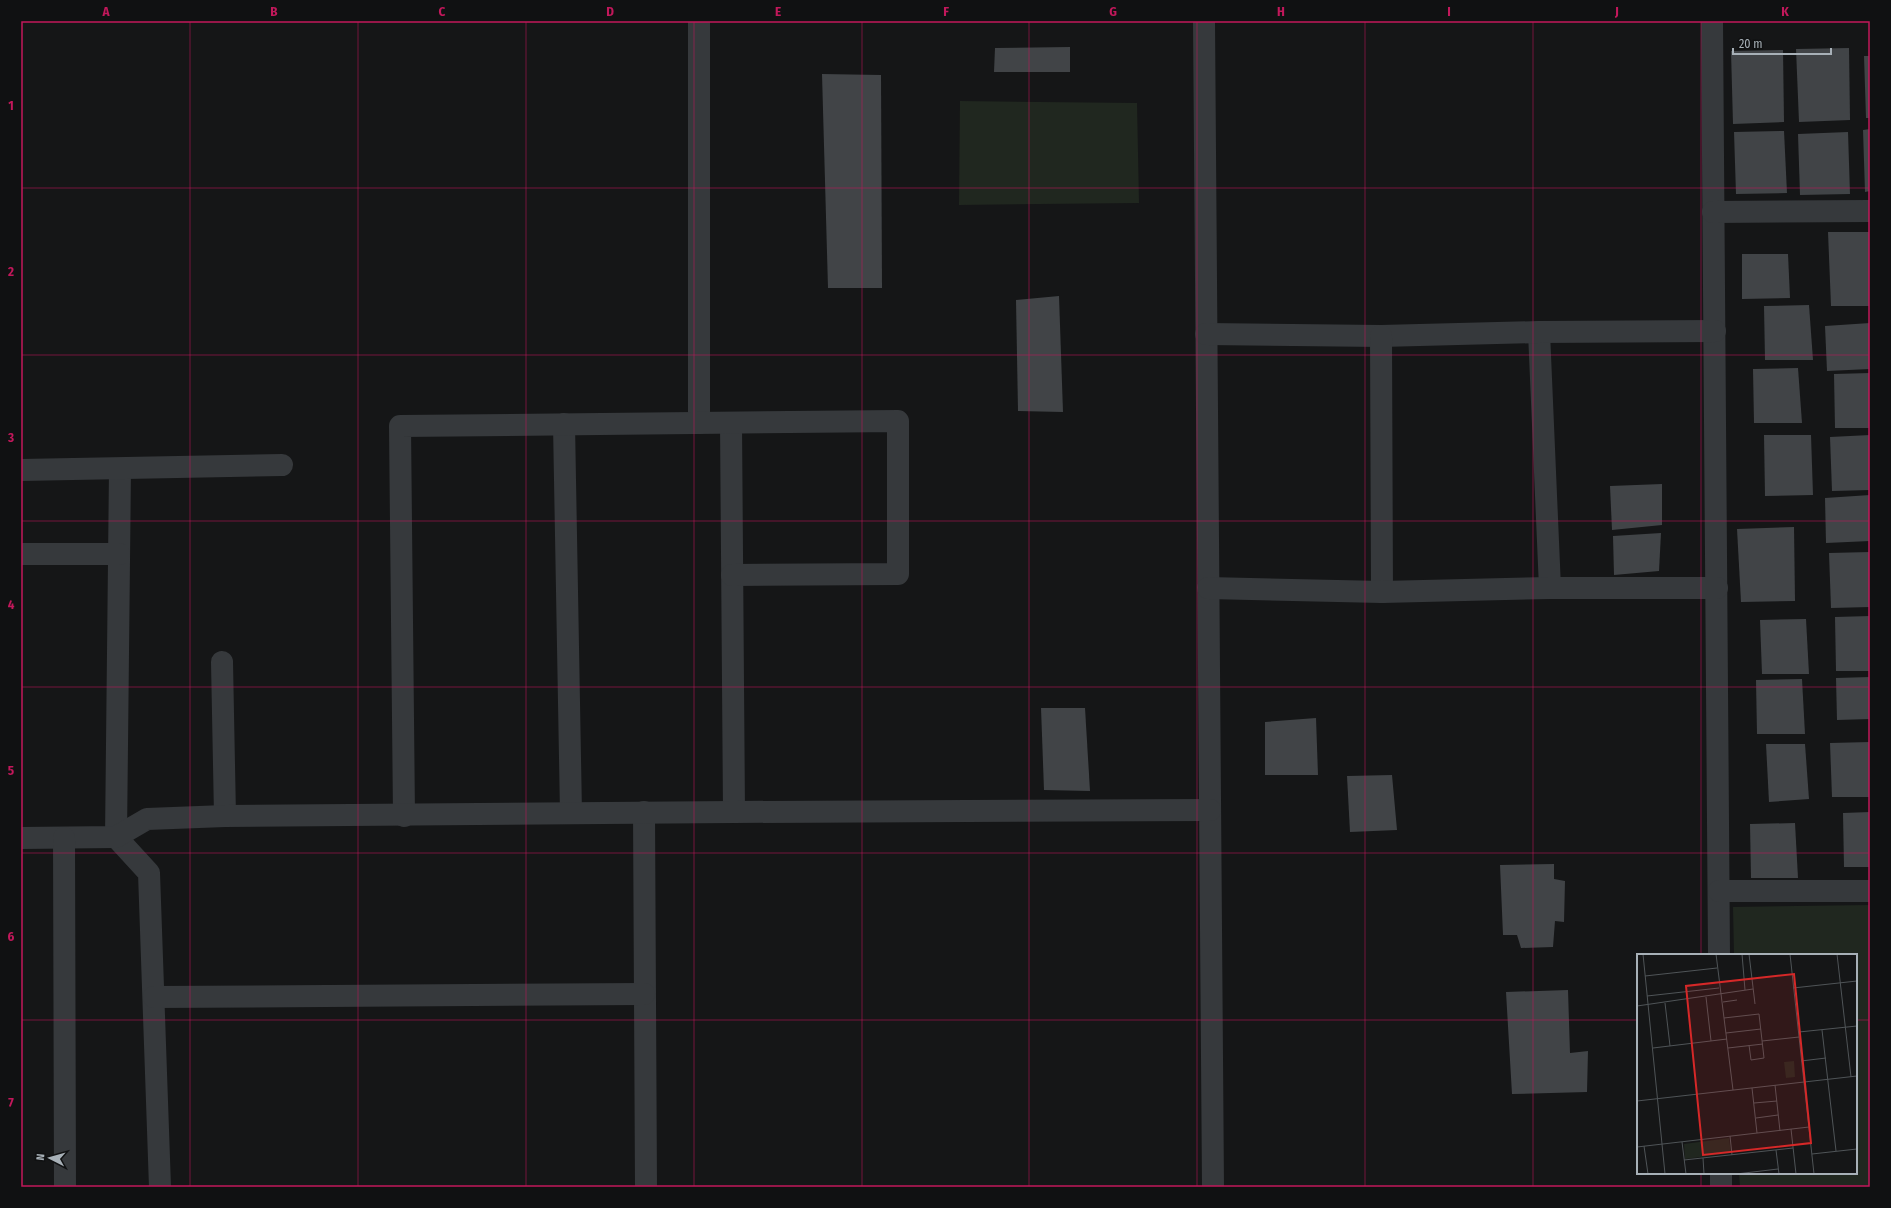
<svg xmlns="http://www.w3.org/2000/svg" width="1891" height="1208" viewBox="0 0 1891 1208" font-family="'Fira Sans Condensed',sans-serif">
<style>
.green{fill:#20271f}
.building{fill:#414447}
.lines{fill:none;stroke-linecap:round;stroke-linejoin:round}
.minor{stroke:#36393c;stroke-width:22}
.grid{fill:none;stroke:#c2185b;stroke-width:1;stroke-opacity:0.55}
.inset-road{fill:none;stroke:#4f5457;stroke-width:1}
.view{fill:#d62828;fill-opacity:0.15;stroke:#d62828;stroke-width:2}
.inset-edge{fill:none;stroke:#a7b0b7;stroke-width:2}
.neatline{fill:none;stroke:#c2185b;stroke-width:1.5}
.grid-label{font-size:13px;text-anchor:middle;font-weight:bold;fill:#c2185b}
</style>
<rect width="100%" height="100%" fill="#151617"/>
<g class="green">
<polygon points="960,101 1137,103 1139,203 959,205"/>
<polygon points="1870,905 1870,1187 1740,1187 1739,1173 1856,1173 1856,955 1734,955 1733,907"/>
</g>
<g class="building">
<polygon points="1070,47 1070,72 994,72 995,48"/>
<polygon points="1849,48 1850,120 1799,122 1796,49"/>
<polygon points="1783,50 1784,122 1733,124 1731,51"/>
<polygon points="1864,56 1870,56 1870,118 1866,118"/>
<polygon points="822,74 881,75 882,288 828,288"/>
<polygon points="1870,129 1870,191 1865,192 1863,130"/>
<polygon points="1784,131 1787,193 1736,194 1734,132"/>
<polygon points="1848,132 1850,194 1800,195 1798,134"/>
<polygon points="1828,232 1870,232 1870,306 1831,306"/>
<polygon points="1742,254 1788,254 1790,298 1742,299"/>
<polygon points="1059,296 1063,412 1018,411 1016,300"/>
<polygon points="1809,305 1813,360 1765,360 1764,306"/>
<polygon points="1870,323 1870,369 1827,371 1825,326"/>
<polygon points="1798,368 1802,423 1754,423 1753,369"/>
<polygon points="1870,373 1870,428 1835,428 1834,374"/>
<polygon points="1764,435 1811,435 1813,495 1765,496"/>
<polygon points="1870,435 1870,490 1832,491 1830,437"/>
<polygon points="1662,484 1662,525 1612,530 1610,486"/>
<polygon points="1870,495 1870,541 1826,543 1825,498"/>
<polygon points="1794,527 1795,601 1741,602 1737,529"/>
<polygon points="1661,533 1659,571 1614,575 1613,536"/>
<polygon points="1870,552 1870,607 1831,608 1829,553"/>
<polygon points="1870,616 1870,671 1836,671 1835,617"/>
<polygon points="1806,619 1809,674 1762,674 1760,620"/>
<polygon points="1870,677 1870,719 1837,720 1836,678"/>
<polygon points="1802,679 1805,734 1757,734 1756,680"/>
<polygon points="1041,708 1085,708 1090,791 1044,790"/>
<polygon points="1316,718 1318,775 1265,775 1265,722"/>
<polygon points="1870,742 1870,797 1832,797 1830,743"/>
<polygon points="1766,744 1805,744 1809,799 1769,802"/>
<polygon points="1392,775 1397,830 1350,832 1347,776"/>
<polygon points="1870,812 1870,867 1844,867 1843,813"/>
<polygon points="1795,823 1798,878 1751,878 1750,824"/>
<polygon points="1554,864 1554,879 1565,881 1564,922 1555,921 1553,947 1521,948 1517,935 1503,935 1500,865"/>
<polygon points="1568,990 1570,1053 1588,1051 1587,1092 1512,1094 1506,992"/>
</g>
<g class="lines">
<g class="minor">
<polyline points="699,21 699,423"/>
<polyline points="1204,21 1213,1187"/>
<polyline points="1712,21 1719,955"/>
<polyline points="1713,212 1870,211"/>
<polyline points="1539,332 1550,588"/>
<polyline points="1206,334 1381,336 1539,332 1715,331"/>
<polyline points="1381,336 1382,592"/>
<polyline points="731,423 734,812"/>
<polyline points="564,424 571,813"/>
<polyline points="120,469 116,837 149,873 160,1187"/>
<polyline points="21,470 282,465"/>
<polyline points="21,554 119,554"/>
<polyline points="1208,588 1382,592 1550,588 1717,588"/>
<polyline points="222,662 225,816"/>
<polyline points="644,812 646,1187"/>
<polyline points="404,816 400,426 898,421 898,574 732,575"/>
<polyline points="21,838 116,837 147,819 225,816 734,812 1210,810"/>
<polyline points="64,838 65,1187"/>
<polyline points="1719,891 1870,891"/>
<polyline points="154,997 644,994"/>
<polyline points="1721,1173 1721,1187"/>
</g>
</g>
<path class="grid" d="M190 21V1187M358 21V1187M526 21V1187M694 21V1187M862 21V1187M1029 21V1187M1197 21V1187M1365 21V1187M1533 21V1187M1701 21V955M21 188H1870M21 355H1870M21 521H1870M21 687H1870M21 853H1870M21 1020H1638M1856 1020H1870M1701 1173V1187"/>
<g transform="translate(1637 954)">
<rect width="220" height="220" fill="#151617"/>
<path d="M157 107 158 123 149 124 147 108ZM92 184 94 199 48 205 47 190Z" fill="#20271f"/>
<path class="inset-road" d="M6 0 28 220M79 0 96 136M105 0 108 36M112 0 118 50M153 0 177 220M200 0 214 123M8 22 80 14M156 34 220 27M10 42 82 34M69 43 74 87M86 48 100 46M28 49 33 92M0 52 116 35M87 64 122 60 127 104 114 106 112 91M185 76 199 197M162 78 220 72M89 79 124 75M125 87 162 83M16 94 90 85M91 94 126 90M164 107 189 104M138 131 143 177M115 134 120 179M0 147 220 122M117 149 140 147M119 164 141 161M154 175 159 220M93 182 95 201M45 188 49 220M7 192 11 220M0 193 172 173M139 196 142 220M175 200 220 195M66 204 67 220M47 206 156 194M99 220 141 215"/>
<path class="view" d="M157 20 174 189 66 201 49 32Z"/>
<rect width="220" height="220" class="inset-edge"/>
</g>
<rect width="1891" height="1208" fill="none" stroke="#101112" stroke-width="44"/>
<g transform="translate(50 1158) rotate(276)" stroke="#101112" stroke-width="3" paint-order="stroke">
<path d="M0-3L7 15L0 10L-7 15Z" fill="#a7b0b7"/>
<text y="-6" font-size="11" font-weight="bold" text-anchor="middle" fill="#a7b0b7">N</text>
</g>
<path d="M1733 48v6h98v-6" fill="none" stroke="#a7b0b7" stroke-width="2"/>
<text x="1739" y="48" font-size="12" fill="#a7b0b7" stroke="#101112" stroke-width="3" paint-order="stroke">20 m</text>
<rect x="22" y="22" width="1847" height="1164" class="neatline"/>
<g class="grid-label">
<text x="106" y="16">A</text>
<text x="274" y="16">B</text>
<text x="442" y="16">C</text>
<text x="610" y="16">D</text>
<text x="778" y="16">E</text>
<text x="946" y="16">F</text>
<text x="1113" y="16">G</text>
<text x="1281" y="16">H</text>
<text x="1449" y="16">I</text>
<text x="1617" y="16">J</text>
<text x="1785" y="16">K</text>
<text x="11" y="110">1</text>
<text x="11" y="276">2</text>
<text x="11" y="442">3</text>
<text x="11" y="609">4</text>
<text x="11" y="775">5</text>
<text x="11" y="941">6</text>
<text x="11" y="1107">7</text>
</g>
</svg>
